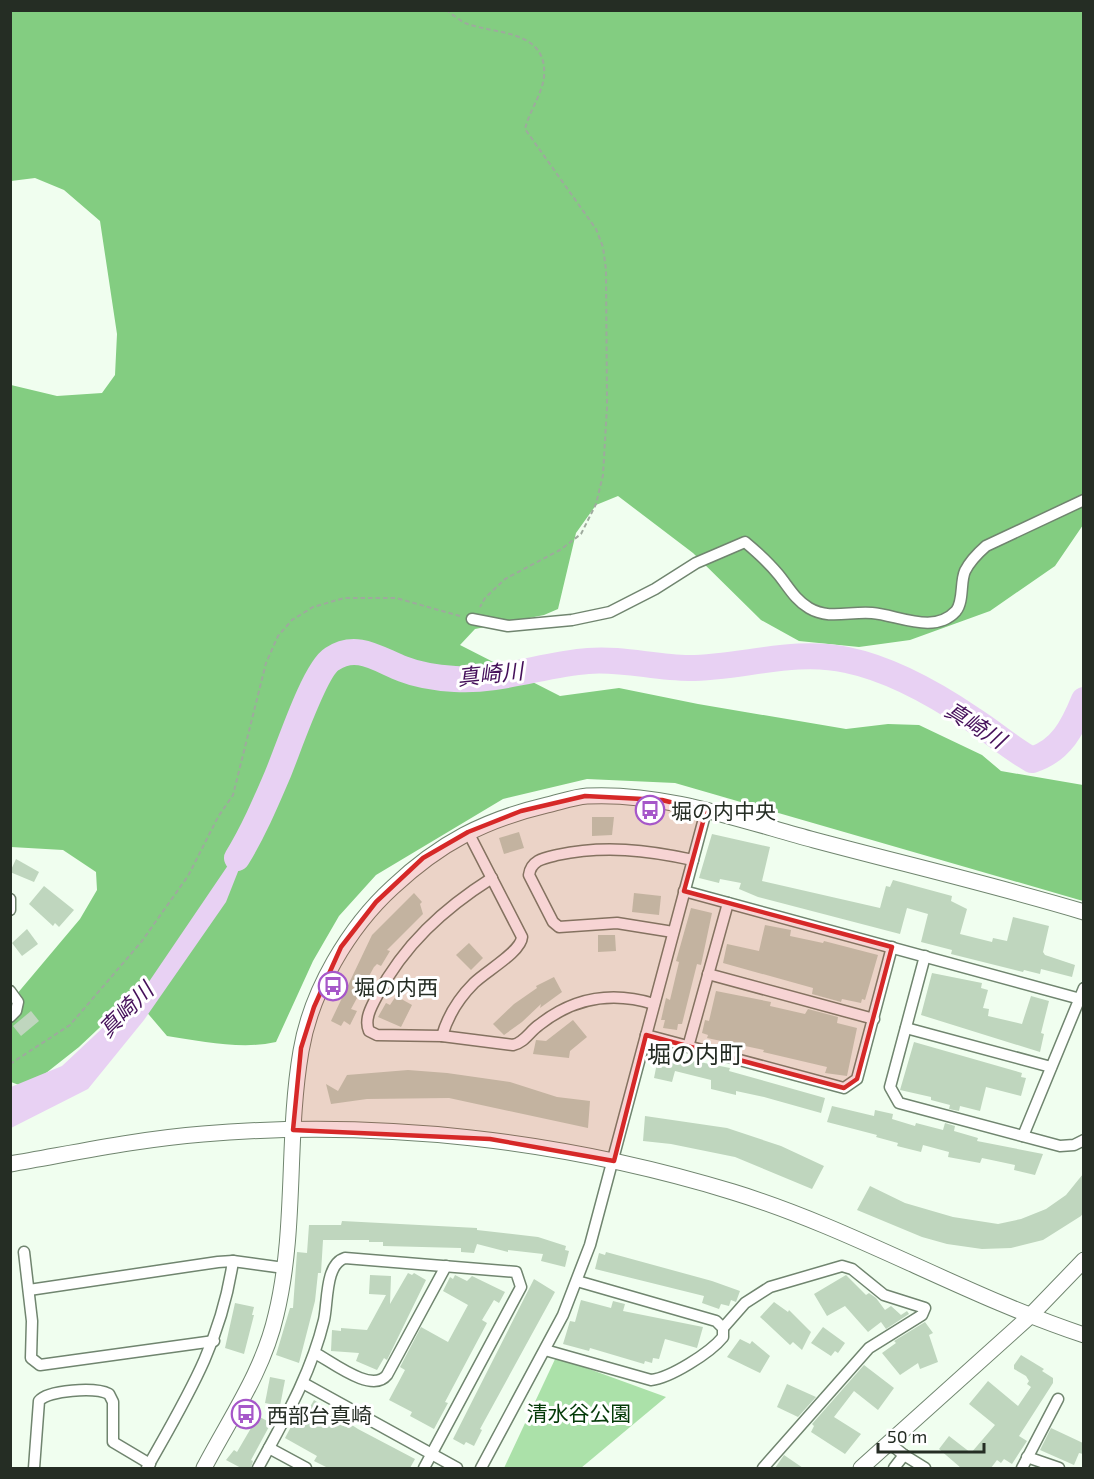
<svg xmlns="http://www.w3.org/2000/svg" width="1094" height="1479" viewBox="0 0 1094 1479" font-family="'Exo 2','Noto Sans JP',sans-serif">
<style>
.green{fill:#abe1a9}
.forest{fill:#83cd81}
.water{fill:#e8d1f3}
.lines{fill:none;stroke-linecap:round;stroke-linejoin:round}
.river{stroke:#e8d1f3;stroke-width:26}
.building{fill:#bfd6be}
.street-casing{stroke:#70856f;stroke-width:13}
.secondary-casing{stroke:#70856f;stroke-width:17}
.path{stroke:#9eaa9d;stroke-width:2;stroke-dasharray:4.5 3;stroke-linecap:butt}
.street{stroke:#fff;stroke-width:10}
.secondary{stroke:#fff;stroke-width:15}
.marked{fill:#d62828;fill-opacity:0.2;stroke:#d62828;stroke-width:4.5;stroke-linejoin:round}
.labels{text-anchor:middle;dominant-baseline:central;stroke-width:6;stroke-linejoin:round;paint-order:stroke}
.poi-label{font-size:21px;fill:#252d24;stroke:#fff;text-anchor:start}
.park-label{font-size:21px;fill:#053b09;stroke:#fff}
.water-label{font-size:22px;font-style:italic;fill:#45105a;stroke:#fff}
.quarter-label{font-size:24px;fill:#252d24;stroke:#fff}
</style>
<rect width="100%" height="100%" fill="#f0feef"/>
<polygon class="green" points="556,1357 666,1397 581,1468 504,1468"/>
<path class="forest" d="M11 11H1083V525L1055 566 990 611 910 640 859 647 799 641 761 620 693 553 618 496 596 505 576 533 558 609 544 615 475 629 460 645 560 696 619 688 698 704 846 729 888 724 919 725 982 755 1001 771 1083 785V901L675 783 587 779 503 799 376 875 339 916 313 961 276 1042C242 1050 201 1041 167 1036L133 996 79 1047 27 1088 11 1082V1001L80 919 97 890 96 872 63 850 11 847V385L57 396 102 393 115 375 117 334 100 221 64 190 35 178 11 181Z"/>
<polygon class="water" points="258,821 226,902 144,1020 88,1089 11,1128 11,1087 62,1066 144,989"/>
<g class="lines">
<path class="river" d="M237 858C253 832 265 804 277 776 287 753 314 670 332 659 357 642 379 660 403 669 418 675 439 678 455 679 500 682 544 664 588 661 622 658 655 668 689 668 742 668 794 648 847 660 891 669 935 694 972 719 993 732 1010 748 1032 760 1061 751 1073 727 1084 700"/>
</g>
<g class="building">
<polygon points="592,817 614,817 612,835 592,836"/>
<polygon points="519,832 524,848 504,854 499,838"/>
<polygon points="712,834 770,847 762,881 880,908 886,886 890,887 893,880 952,896 951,901 967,909 960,934 992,942 993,938 1007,941 1013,917 1049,926 1043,952 1045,955 1075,965 1072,977 1041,969 1040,974 1024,970 1023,972 951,954 952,950 921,942 928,914 907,908 900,934 758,897 739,889 741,883 720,879 719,883 699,878"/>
<polygon points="16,859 39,872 34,882 10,872"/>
<polygon points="44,886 74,910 59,927 55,923 53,926 29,904"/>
<polygon points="414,893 422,902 420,904 423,914 387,950 390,951 381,966 377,964 374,967 351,1009 357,1011 350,1025 344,1021 341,1026 331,1021 372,935"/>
<polygon points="634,893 661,896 659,915 632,912"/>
<polygon points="691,908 712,913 701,965 697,964 682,1024 678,1024 677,1030 663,1028 665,1020 661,1020 666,998 670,1000 679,962 676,961"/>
<polygon points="765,925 791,930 790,936 823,943 824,941 878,955 865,1000 862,999 861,1003 842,999 841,1002 812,994 813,988 723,963 727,944 759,951"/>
<polygon points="27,929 38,944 22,956 12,943"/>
<polygon points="598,935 615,935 616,951 598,952"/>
<polygon points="469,943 483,958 471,970 456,955"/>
<polygon points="932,973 982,983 981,988 988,990 983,1008 989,1009 988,1016 1022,1024 1031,996 1049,1001 1041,1033 1044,1034 1040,1052 921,1015"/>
<polygon points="554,977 562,992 540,1008 541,1004 522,1022 504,1035 493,1024 514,1004 537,988 536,986"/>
<polygon points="716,991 771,1002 770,1006 805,1014 808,1009 838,1017 837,1023 857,1028 847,1076 825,1073 827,1067 763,1052 764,1050 707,1038 708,1035 702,1033 705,1020 709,1021"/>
<polygon points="396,996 412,1005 401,1027 378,1017 386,1003 390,1005"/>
<polygon points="31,1011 39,1021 21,1036 13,1026"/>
<polygon points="573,1020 587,1037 570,1051 569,1058 533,1054 536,1040 546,1041"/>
<polygon points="914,1042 1022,1073 1021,1077 1026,1078 1021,1096 986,1087 980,1111 960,1106 959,1111 949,1109 950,1105 931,1100 931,1097 900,1090"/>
<polygon points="664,1055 730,1068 729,1071 825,1098 821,1113 764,1097 736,1091 736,1095 711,1089 711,1080 675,1071 672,1082 654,1078 657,1063 661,1064"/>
<polygon points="408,1070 447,1073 510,1082 557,1097 590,1101 588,1128 449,1098 367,1099 331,1104 326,1084 338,1091 347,1075"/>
<polygon points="832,1106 874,1116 875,1110 893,1114 892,1119 915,1126 916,1123 943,1130 945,1123 955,1126 954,1131 978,1138 977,1141 1043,1154 1035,1175 1014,1170 1015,1165 982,1158 980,1163 948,1157 949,1152 923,1145 921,1152 897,1146 898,1143 876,1137 877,1135 827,1122"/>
<polygon points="645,1116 727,1128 781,1146 824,1166 812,1189 735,1157 671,1144 643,1141"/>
<polygon points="1083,1174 1083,1213 1081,1216 1043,1240 1011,1248 982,1249 947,1244 922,1237 857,1210 870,1186 905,1203 953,1217 998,1224 1021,1219 1046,1209 1066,1195"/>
<polygon points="342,1221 477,1228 477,1230 538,1237 566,1246 565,1250 569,1251 565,1267 541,1261 543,1254 508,1250 508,1252 477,1244 474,1253 461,1252 461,1248 383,1246 383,1242 369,1242 369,1240 323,1240 321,1273 318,1273 315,1301 299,1363 276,1355 290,1308 293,1308 297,1252 307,1253 309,1225 341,1225"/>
<polygon points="606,1252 712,1281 740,1291 736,1302 731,1300 729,1306 721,1304 719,1309 702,1303 704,1296 595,1269 599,1253 605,1255"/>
<polygon points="408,1273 412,1275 414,1273 426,1280 387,1360 384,1358 377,1370 356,1361 359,1353 331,1351 332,1330 341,1331 341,1328 367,1330 386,1295 369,1294 370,1275 391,1276 390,1304"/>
<polygon points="455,1275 467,1281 472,1276 505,1292 499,1303 494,1300 482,1320 487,1323 445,1402 448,1403 434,1429 410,1416 412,1412 389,1400 405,1370 400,1367 421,1327 448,1342 468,1305 443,1291 450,1277 453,1279"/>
<polygon points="846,1275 866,1295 869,1293 876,1298 885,1310 891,1306 901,1315 907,1311 909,1314 886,1329 881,1322 868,1332 845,1306 827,1316 814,1294"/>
<polygon points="534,1279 555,1292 480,1429 482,1430 474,1446 466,1442 464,1445 453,1439"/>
<polygon points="581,1300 611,1308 613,1301 625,1304 623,1311 703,1327 697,1348 665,1339 659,1359 653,1358 652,1363 645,1361 644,1364 590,1348 589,1351 563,1344 570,1321 575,1322"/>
<polygon points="774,1302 788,1312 789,1310 811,1332 802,1350 793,1342 790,1345 760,1317"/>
<polygon points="235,1303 254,1307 252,1315 254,1315 244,1354 225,1348"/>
<polygon points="925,1322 933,1333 929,1335 938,1362 920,1369 918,1363 900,1375 882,1353 896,1343 894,1341"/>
<polygon points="823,1327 845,1343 838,1353 835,1351 831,1356 811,1343"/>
<polygon points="740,1339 750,1344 752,1341 770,1356 760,1373 727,1357"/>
<polygon points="1021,1355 1044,1369 1042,1371 1053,1378 1053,1383 1019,1436 1027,1441 1012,1464 1004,1459 1001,1463 997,1460 991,1468 961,1468 939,1449 949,1436 971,1453 995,1425 969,1404 988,1381 1018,1406 1031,1387 1027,1384 1029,1381 1026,1376 1014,1369 1014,1365"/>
<polygon points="864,1365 894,1388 878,1410 854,1391 834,1417 861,1434 845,1454 811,1432 814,1426 812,1424"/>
<polygon points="270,1377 285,1380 280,1406 265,1403"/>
<polygon points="787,1384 816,1397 798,1417 777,1407"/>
<polygon points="314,1400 358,1429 415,1459 410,1468 328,1468 314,1461 317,1456 285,1438 301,1408 304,1404 310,1407"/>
<polygon points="258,1416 271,1423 251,1460 253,1461 251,1468 241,1468 226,1460 234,1450 237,1452"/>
<polygon points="1051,1428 1083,1443 1083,1454 1079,1453 1074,1465 1040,1450"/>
<polygon points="784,1455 803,1468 775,1468"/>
</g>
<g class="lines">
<g class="street-casing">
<g id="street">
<path d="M472 619 508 626 572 620 610 612 655 589 696 563 745 542C757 552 768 562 778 574 788 586 795 600 809 608 829 620 850 611 872 613 898 615 934 635 956 611 964 601 960 582 965 571 970 561 978 553 986 546L1084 500"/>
<path d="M492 878C443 909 404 945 377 996 371 1007 364 1020 369 1031L377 1035 442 1036 513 1045C524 1043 530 1031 539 1025 573 998 612 991 654 1004"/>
<polyline points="684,891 1084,1000"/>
<polyline points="10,899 10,910"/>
<path d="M673 932 617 923 559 927 553 922 529 875C531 860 544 858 557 855 604 845 647 850 693 860"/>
<polyline points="925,956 890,1087 899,1103 1060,1146 1074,1145 1084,1140"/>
<polyline points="708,974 874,1019"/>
<polyline points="10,991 18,1002 16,1011 10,1017"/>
<polyline points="906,1028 1051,1067"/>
<polyline points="646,1035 844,1088 857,1079 892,947"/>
<path d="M442 1036C448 1015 459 998 474 983 486 971 521 952 522 937L468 832"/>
<polyline points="688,1047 728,903"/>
<polyline points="1023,1136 1084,988"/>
<polyline points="24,1252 32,1321 31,1358 40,1365 214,1341"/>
<polyline points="29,1290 218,1262 233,1261 284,1268"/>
<polyline points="723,1328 745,1303 770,1287 842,1266 852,1269 884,1295 925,1308 922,1315 869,1348 763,1468"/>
<path d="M545 1350 651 1380C670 1378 710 1353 723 1337V1328L716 1321 577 1281"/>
<path d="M315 1353C332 1362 372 1394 387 1375L446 1266"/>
<polyline points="303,1383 457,1468"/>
<polyline points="889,1443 904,1455 894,1468"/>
<polyline points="269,1448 306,1468"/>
<polyline points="904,1455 925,1468"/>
<polyline points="1027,1457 1059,1468"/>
<path d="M34 1468 39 1401C48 1390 95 1387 109 1394L113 1402V1442L150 1464"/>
<path d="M147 1468C187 1397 221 1343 233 1261"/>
<path d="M258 1468C284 1420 311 1374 324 1320 328 1302 325 1264 345 1258L516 1272 521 1287 424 1468"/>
<polyline points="481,1468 563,1315 590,1245 706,811"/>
<polyline points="1022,1468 1058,1399"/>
</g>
</g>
<g class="secondary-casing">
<g id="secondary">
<path d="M10 1164C74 1153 139 1139 203 1134 380 1119 563 1140 733 1192 854 1229 963 1295 1084 1335"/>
<path d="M204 1468C230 1418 263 1372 276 1315 297 1229 286 1138 301 1051 311 991 349 927 393 887 440 843 484 820 547 805 560 802 574 797 587 796 664 792 740 820 814 840 904 864 994 885 1084 912"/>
<polyline points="861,1468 1029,1317 1084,1260"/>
</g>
</g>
<g class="path">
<path d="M446 10C452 14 459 20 465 23 496 35 548 29 544 77 542 94 529 112 525 129L596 229 603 247 606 270 607 407 603 475 596 504 581 534 560 550 505 579 485 598 480 607"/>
<polyline points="10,1064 70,1025 142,941 188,876 218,817 233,795 266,663 278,636 292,620 313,607 344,598 396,598 460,616"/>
</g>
<use href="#street" class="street"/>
<use href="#secondary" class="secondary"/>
</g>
<path class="marked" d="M585 796 662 800 706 811 684 891 892 947 857 1079 844 1088 646 1035 614 1161 490 1139 293 1130 301 1048 314 1007 341 947 376 902 423 858 468 832 521 811Z"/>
<defs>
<g id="bus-ring" transform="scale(1.5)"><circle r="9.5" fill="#fff" stroke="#a657c9" stroke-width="1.5"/><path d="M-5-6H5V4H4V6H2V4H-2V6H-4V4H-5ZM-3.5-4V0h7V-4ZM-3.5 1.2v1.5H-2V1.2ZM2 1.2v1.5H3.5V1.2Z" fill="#a657c9"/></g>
</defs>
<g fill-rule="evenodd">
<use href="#bus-ring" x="650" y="810"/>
<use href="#bus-ring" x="333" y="986"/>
<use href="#bus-ring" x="246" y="1414"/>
</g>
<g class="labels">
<g class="poi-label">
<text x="671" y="810">堀の内中央</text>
<text x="354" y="986">堀の内西</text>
<text x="267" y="1414">西部台真崎</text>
</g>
<g class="park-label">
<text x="579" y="1412">清水谷公園</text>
</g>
<g class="water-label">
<text transform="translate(490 673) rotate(-6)">真崎川</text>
<text transform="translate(976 724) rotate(32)">真崎川</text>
<text transform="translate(125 1009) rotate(-45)">真崎川</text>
</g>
<g class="quarter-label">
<text x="695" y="1053">堀の内町</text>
</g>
</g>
<rect width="1094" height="1479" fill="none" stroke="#252d24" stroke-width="24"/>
<path d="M878 1443v9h106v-9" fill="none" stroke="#252d24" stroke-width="3"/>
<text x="887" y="1443" font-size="18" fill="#252d24" stroke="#ffffff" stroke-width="4.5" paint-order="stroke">50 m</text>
</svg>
